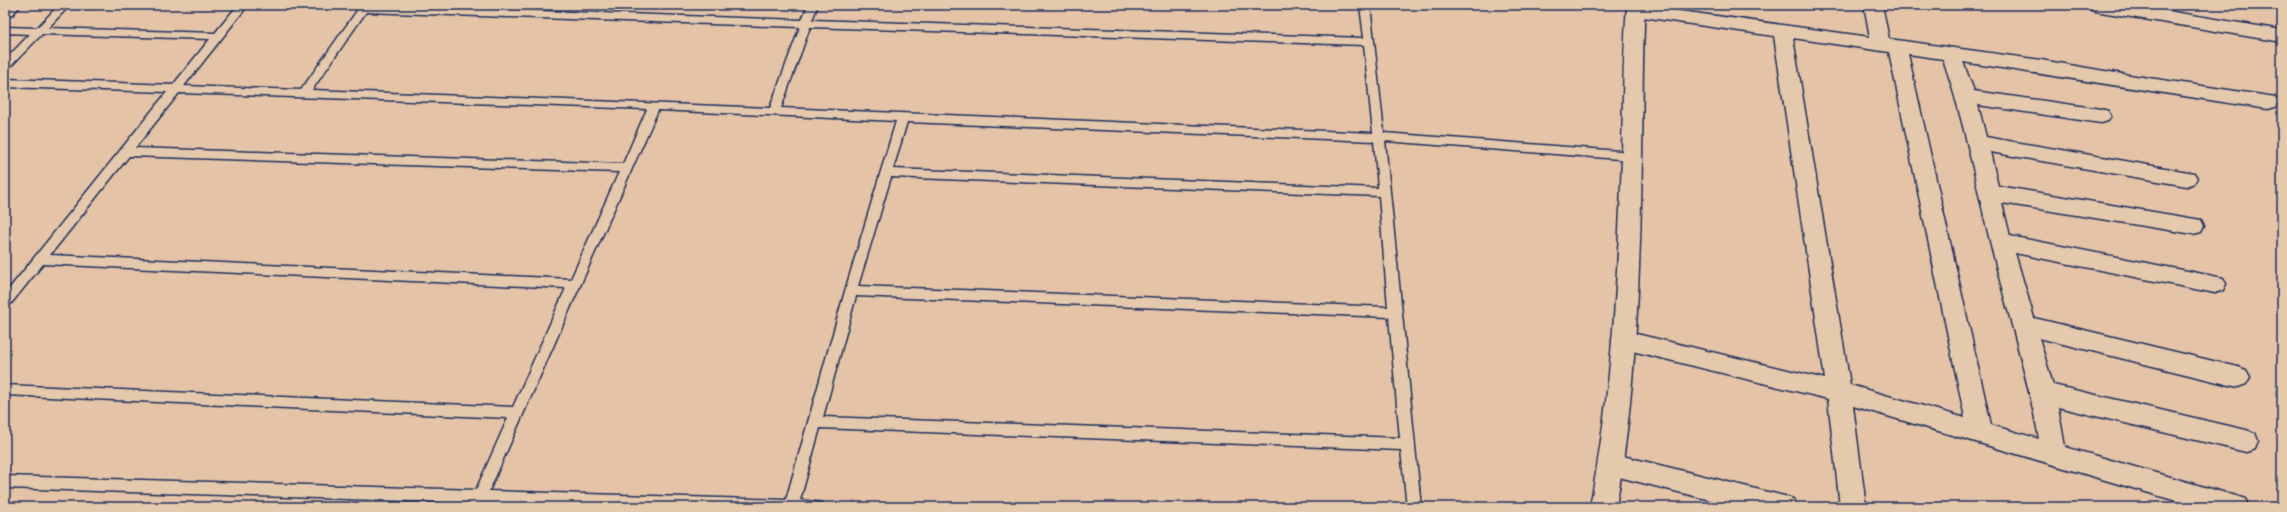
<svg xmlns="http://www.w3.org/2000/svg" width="2287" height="512" viewBox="0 0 2287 512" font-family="'Shantell Sans',sans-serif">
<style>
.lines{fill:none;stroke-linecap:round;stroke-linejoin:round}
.service-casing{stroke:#1b2f5e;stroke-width:3}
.minor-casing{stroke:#1b2f5e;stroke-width:3}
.tertiary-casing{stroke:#1b2f5e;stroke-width:3}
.service{fill:#e5c9ac;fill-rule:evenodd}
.minor{fill:#e5c9ac;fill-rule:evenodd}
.tertiary{fill:#e5c9ac;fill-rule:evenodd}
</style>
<rect width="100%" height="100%" fill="#e4c3a7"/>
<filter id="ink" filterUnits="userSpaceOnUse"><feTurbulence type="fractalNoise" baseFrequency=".025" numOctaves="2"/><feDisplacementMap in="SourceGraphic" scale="8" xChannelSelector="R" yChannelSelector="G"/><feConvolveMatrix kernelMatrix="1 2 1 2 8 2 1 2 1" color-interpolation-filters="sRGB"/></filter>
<g filter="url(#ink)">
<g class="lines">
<g class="service-casing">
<path id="service" d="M59 5H70L48 28 215 33 238 5H248L184 86 301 90 361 5 802 20 808 5H818L812 20 1364 38 1360 5H1370L1384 133 1632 152 1638 156 1632 160 1385 141 1421 507H1407L1401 450 820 428 800 500 822 503 824 507H615L484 503 482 507H468L470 503 5 488V476L476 490 508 418 5 395V385L513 407 566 288 43 264 9 306 5 308V294L167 92 5 87V79L173 85 210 39 42 34 9 68 5 70V60L30 34 5 33V27L37 28ZM366 12 800 27 770 108 312 90ZM810 27 1364 45 1373 133 781 108ZM179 93 647 109 623 164 135 148ZM658 110 896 121 845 291 786 500 489 491ZM907 122 1374 141 1378 188 893 169ZM129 156 619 172 571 279 50 255ZM891 177 1379 196 1388 307 858 286ZM856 296 1389 317 1400 438 823 417Z"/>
</g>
<g class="minor-casing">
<g id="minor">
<path d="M1636 5 1870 37 1864 5H1882L1889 39 2041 60 2116 73 2275 97 2278 102 2275 107 2268 109 1963 62 1974 91 2101 109 2108 111 2111 116 2108 121 2101 123 1978 105 1986 137 2194 173 2197 178 2194 183 2187 186 1990 152 1998 186 2201 220 2204 226 2201 232 2193 234 2002 203 2010 236 2223 278 2226 284 2223 290 2215 293 2015 253 2034 318 2238 367 2246 370 2250 377 2246 384 2238 387 2039 338 2053 385 2246 430 2255 433 2258 441 2255 449 2246 452 2058 407 2065 447 2236 496 2245 499 2249 507H2197L1853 406 1866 507H1840L1828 399 1616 347 1612 340 1616 333 1624 331 1825 379 1774 36 1629 15 1627 11 1629 7ZM1793 38 1889 52 1965 418 1850 385ZM1908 54 1943 59C1964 119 1975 180 1990 241 2006 308 2027 372 2039 439L1991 425Z"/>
<polygon points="2086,5 2131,5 2282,30 2282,42 2095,11 2089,9"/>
<polygon points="1611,453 1784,496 1793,499 1797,507 1738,507 1611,475 1602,472 1598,464 1602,456"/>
</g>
</g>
<g class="tertiary-casing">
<g id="tertiary">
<polygon points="5,5 21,5 12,15 5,17"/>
<path d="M1627 5H1645C1642 56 1643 106 1642 157 1640 273 1636 392 1616 507H1590C1612 392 1618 274 1622 157 1623 106 1623 56 1627 5Z"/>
</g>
</g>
<use href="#service" class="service"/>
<use href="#minor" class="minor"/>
<use href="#tertiary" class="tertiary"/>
</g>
</g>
<rect width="2287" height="512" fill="none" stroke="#e5c9ac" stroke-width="20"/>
<rect x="10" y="10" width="2267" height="492" fill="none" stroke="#1b2f5e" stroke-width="1.5" filter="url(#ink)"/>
</svg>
